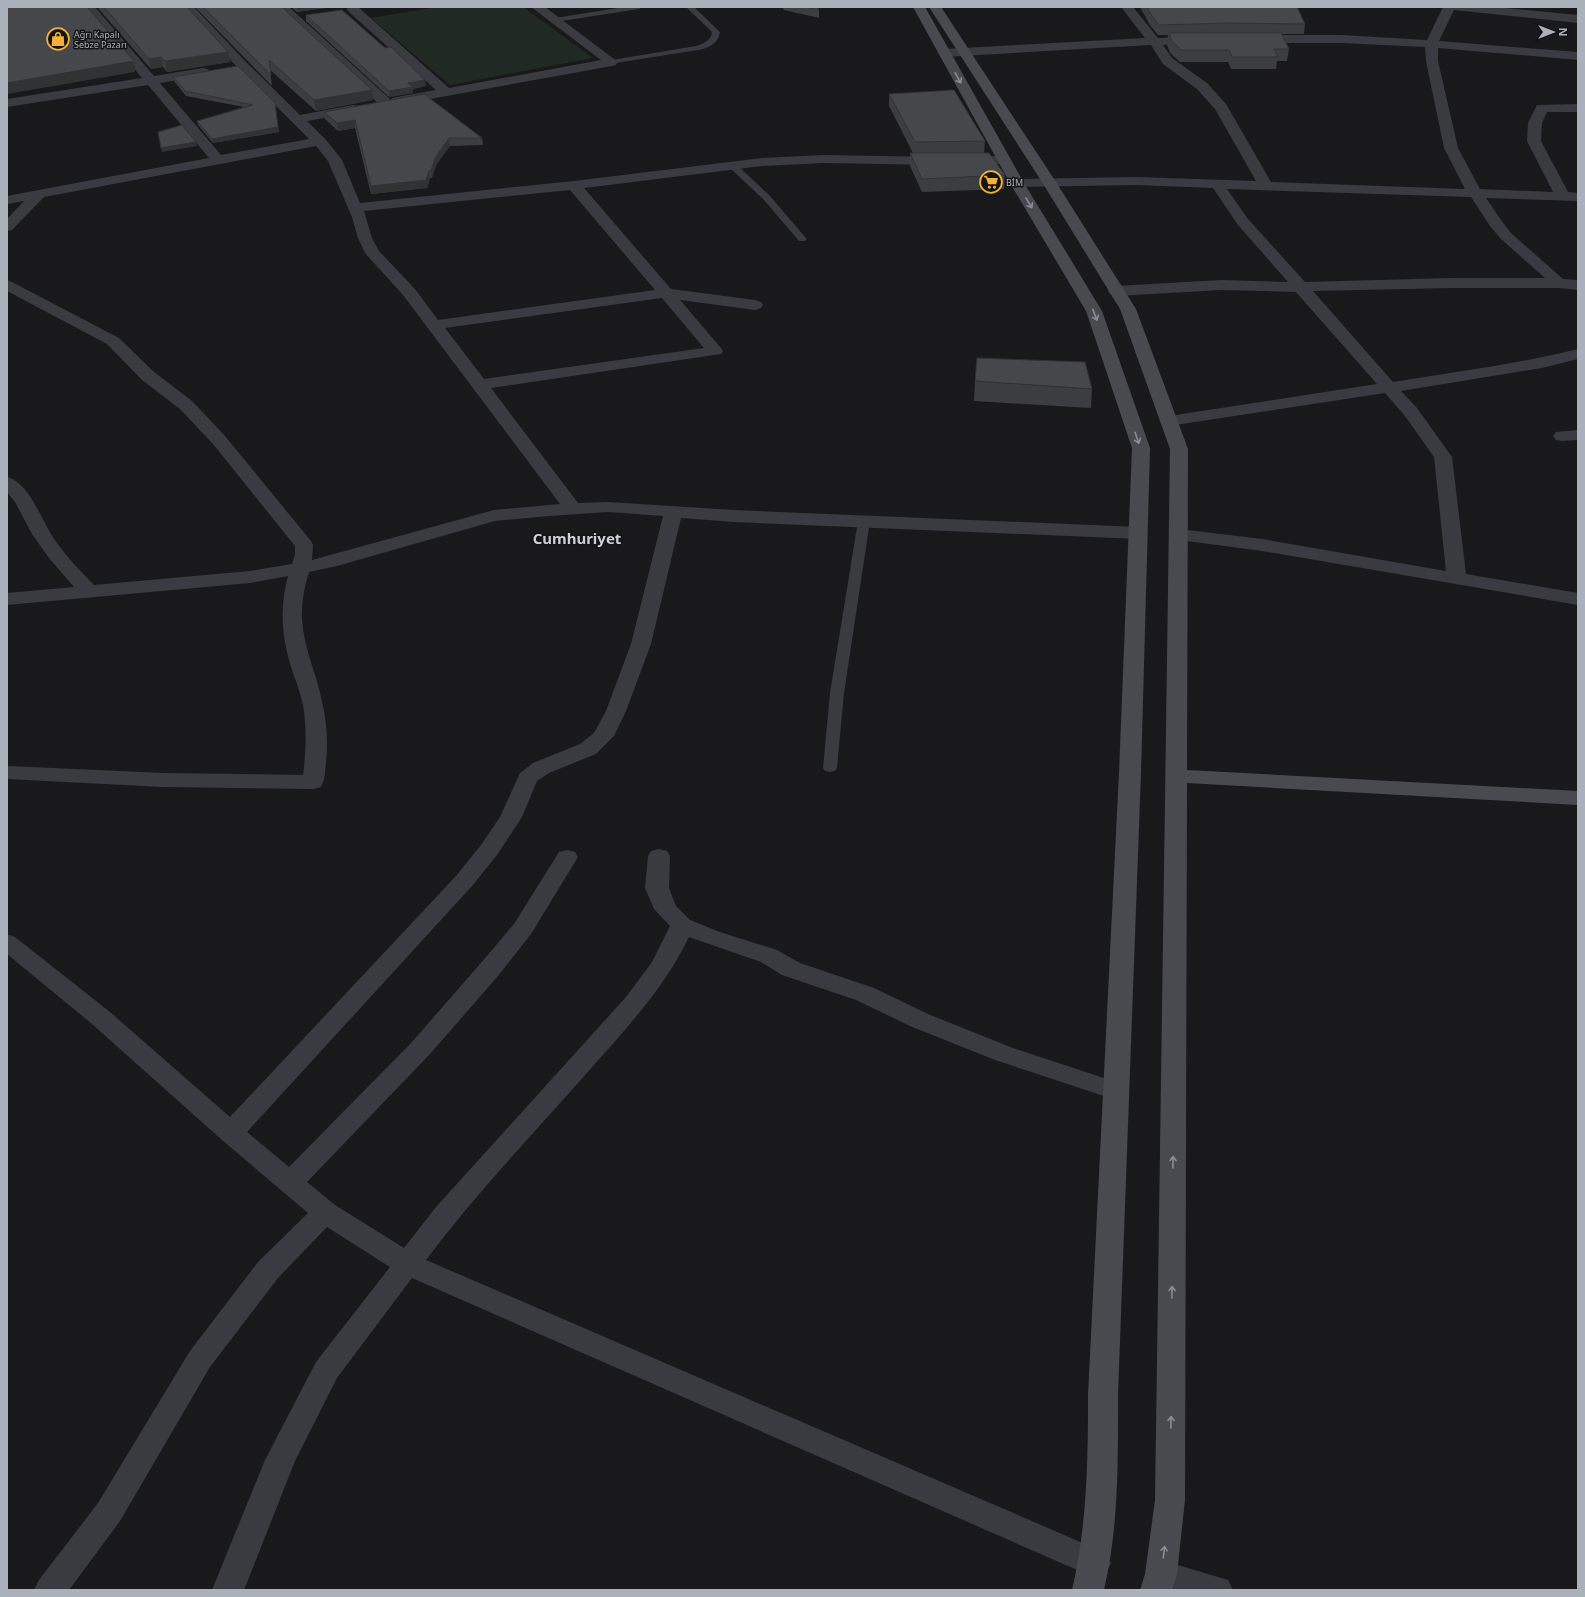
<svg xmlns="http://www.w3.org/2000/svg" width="1585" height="1597" viewBox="0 0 1585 1597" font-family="'Noto Sans',sans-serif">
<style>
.green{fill:#212a22}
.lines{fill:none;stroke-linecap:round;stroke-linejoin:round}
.lane{fill:#3a3b40;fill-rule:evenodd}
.street{fill:#3a3b40;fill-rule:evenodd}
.secondary{fill:#484a50;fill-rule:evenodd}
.wall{fill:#3b3d40}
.shaded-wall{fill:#303234}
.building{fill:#45474b;stroke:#303234}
.oneway{stroke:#888d96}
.labels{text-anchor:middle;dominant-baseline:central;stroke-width:3;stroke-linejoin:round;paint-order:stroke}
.far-poi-label{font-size:9px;fill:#abb1bb;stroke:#141416;text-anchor:start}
.district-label{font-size:15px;font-weight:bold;fill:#cdd0d7;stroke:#141416}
</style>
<rect width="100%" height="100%" fill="#19191b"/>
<polygon class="green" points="437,7 523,7 593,58 450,85 371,18"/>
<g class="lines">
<g class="lane">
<polygon points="624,7 643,7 639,9 555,22 551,20 555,18"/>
<path d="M686 7H694L720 32C718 44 709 48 698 50L609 64V60H612L696 46C704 43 711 41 712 32Z"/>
<polygon points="732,162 735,163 770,196 805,237 807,239 805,241 799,241 764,200 729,167 728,165 729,163"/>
<polygon points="864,517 868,519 870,521 844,693 837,768 835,771 830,772 825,771 823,768 830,693 858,521 860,519"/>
</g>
<g class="street">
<path d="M83 7H95L154 76 203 68 208 69 209 72 208 75 160 83 221 155 309 139 238 68 181 7H194L246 62 300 115 353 105 358 106 360 109 358 112 307 121 327 141 342 160 360 203 574 181 762 158 823 155 940 157 1003 156 1008 157 1010 160 1008 163 1003 164 940 165 823 163 762 166 584 188 671 289 755 300 761 302 763 305 761 308 755 310 680 300 721 348 723 351 721 354 491 388 578 503 608 502 734 510 1138 527 1145 529 1147 533 1145 537 1138 539 734 522 681 518 651 644 626 711 614 736 596 754 549 773 537 781 522 817 497 855 472 886 247 1132 289 1167 412 1042 480 964 514 924 559 852 567 850 575 852 578 857 531 934 498 976 430 1054 307 1182 335 1205 404 1248 436 1207 626 997 652 962 670 926 654 909 645 888 648 856 651 851 659 849 667 851 670 856 669 888 676 906 690 920 720 932 777 950 800 963 874 988 928 1014 1013 1048 1125 1085 1129 1091 1125 1097 1116 1100 995 1060 910 1026 856 1000 782 975 761 962 689 937C664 989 624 1031 586 1074 532 1135 475 1195 426 1260L1106 1553 1111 1563 1106 1573 1095 1577 1084 1573 412 1278 337 1378 295 1461 244 1590H212L265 1460 316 1362 390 1267 327 1227 278 1278 210 1367 120 1521 69 1590H34L39 1580 98 1503 190 1351 258 1262 308 1213 222 1140 92 1024 7 954V934L15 937 110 1012 230 1117 456 876 481 845 500 817 520 773 533 763 580 744 594 733 606 711 631 644 663 516 608 512 549 516 495 521 337 566 309 572C304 588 301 604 302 620 304 650 318 677 323 706 327 724 328 744 326 763 325 772 325 780 321 787L313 789 163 787 7 779V767L9 766 163 773 303 775C306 752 307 728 303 705 299 687 291 670 287 652 281 626 281 602 288 576L250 583 7 605V593L74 587 49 558 32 534 15 502 7 492V477C29 482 42 521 54 539 66 556 80 571 94 585L250 571 292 564 295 554V546L213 444 180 409 142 380 107 344 7 291V280L12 282 119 338 154 372 192 401 225 436 311 541 313 545 312 560 494 510 560 504 403 295 365 253 358 238 352 217 328 161 316 146 44 197 12 230 7 231V219L24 201 7 204V196L209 158 148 85 7 107V99L142 78ZM570 190 655 290 438 320 415 289 379 251 372 238 364 211ZM662 298 704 348 484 379 445 328Z"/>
<polygon points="276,7 289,7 391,100 392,98 397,97 436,90 349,12 347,9 348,7 358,7 449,88 601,60 531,7 545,7 618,62 616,65 612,66 397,105 392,104 391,106 381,106"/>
<path d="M1121 7H1133L1158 38 1202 36 1204 39 1202 42 1198 43 1163 45 1172 58 1207 83 1226 104 1271 182 1465 189 1444 148 1426 61 1425 47 1341 43H1254L1250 42 1248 39 1250 36 1254 35H1341L1427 40 1443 7H1494L1578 15V23L1454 10 1439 41 1578 52V60L1438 48V61L1458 148 1480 189 1553 192 1527 141 1528 123 1537 105 1578 104V112H1547L1542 123 1541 141 1568 192 1578 193V201L1486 198 1501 220 1511 233 1563 279 1578 280V290L1559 288H1451L1313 291 1393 382C1455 372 1517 364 1578 349V359L1542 368 1401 391 1417 408 1452 457 1466 574 1578 593V605L1262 551 1172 539 1170 535 1172 531 1179 529 1262 539 1446 571 1434 457 1405 416 1385 393 1169 426 1163 425 1160 421 1163 417 1169 416 1377 384 1296 292 1221 290 1116 296 1110 294 1108 291 1110 288 1116 286 1221 280 1288 282 1238 225 1213 188 1136 185 1017 187 1012 186 1010 183 1012 180 1017 179 1136 177 1256 181 1215 109 1197 89 1163 64 1151 45 944 57 940 56 938 53 940 50 944 49 1145 38ZM1227 189 1471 197 1490 226 1501 239 1545 278H1451L1305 282 1248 219Z"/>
<polygon points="1578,430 1578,440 1562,441 1556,440 1553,436 1556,432"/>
<polygon points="1161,1560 1228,1580 1233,1590 1168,1590 1150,1584 1145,1574 1150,1564"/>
</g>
<g class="secondary">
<path d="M913 7H925L1024 183 1102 311 1150 448 1141 773 1118 1395C1118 1461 1119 1525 1104 1590H1072C1087 1526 1088 1461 1088 1395L1119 773 1132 448 1086 311 1010 183Z"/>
<polygon points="929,7 941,7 1056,182 1136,309 1188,449 1187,770 1578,791 1578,805 1187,783 1185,1500 1177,1574 1172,1590 1140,1590 1145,1574 1155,1500 1170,449 1120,309 1042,182"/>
</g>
</g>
<g class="wall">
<polygon points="97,7 187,7 228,52 230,62 167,72 163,67 151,69"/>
<polygon points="195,7 282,7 373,100 316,111 270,70 272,86"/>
<polygon points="291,7 332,7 297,12"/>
<polygon points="782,7 817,7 819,10 819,18 784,10"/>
<polygon points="1140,7 1297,7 1305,24 1304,34 1281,34 1289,49 1287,61 1277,61 1276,69 1231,69 1228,62 1180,62 1170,53 1167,45 1168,35 1158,35 1150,25"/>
<polygon points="306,15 426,86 413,89 413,93 389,97 306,21"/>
<polygon points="173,77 275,103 279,132 213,143 198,125 197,121 244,107 186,96 174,81"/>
<polygon points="889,94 985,141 984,153 1005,175 1004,189 922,192 910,166 910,153 913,153 889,106"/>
<polygon points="324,112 482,138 483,145 450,146 436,165 432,178 430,178 427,188 371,194 355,128 338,131 325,119"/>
<polygon points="975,381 1092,389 1091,408 974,401"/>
</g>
<g class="shaded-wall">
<polygon points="296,7 332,7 297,12"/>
<polygon points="228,52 230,62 167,72 165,61"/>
<polygon points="161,57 163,67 151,69 149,59"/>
<polygon points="134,61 135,72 7,94 7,83"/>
<polygon points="425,80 426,86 413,89 413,93 389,97 389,91 408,83"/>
<polygon points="372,90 373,100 316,111 314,100"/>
<polygon points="355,120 355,128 338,131 337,123"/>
<polygon points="278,127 279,132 213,143 212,139"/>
<polygon points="449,138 450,146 436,165 432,178 431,171 435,158"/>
<polygon points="196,142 197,146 162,152 161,148"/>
<polygon points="429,171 430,178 427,188 371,194 371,186"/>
</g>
<g class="building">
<polygon points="7,7 87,7 134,61 7,83"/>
<polygon points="104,7 187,7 228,52 165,61 161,57 149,59"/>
<polygon points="203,7 282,7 287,12 372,90 314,100 269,60 271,75"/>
<polygon points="805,7 817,7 819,10"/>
<polygon points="1147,7 1297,7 1305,24 1226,23 1159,25 1151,15"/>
<polygon points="342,10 385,48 391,47 425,80 408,83 413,87 389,91 306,15"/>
<polygon points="1169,33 1281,33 1289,49 1274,49 1278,57 1232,57 1229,50 1181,50 1172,41"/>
<polygon points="238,66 275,103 278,127 212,139 197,121 253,105 185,91 173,77"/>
<polygon points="954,90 985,141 915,142 889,94"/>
<polygon points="424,94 482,138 449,138 435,158 431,171 429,171 426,180 371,186 355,120 337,123 324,112"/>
<polygon points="182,125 196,142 161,148 158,132"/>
<polygon points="910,153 989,153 1005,175 922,179"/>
<polygon points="977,358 1085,362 1092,389 975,381"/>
</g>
<defs><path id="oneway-shaft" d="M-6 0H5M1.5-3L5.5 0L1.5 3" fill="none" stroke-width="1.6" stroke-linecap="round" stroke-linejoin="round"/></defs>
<g class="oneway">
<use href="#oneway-shaft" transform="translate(958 78) rotate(61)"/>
<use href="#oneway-shaft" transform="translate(1029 203) rotate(59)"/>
<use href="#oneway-shaft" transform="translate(1095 315) rotate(69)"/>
<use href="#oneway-shaft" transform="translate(1137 438) rotate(71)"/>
<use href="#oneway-shaft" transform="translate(1173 1162) rotate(-89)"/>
<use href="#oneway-shaft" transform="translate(1172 1292) rotate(-89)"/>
<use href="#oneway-shaft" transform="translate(1171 1422) rotate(-89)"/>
<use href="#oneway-shaft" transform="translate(1164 1552) rotate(-83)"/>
</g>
<defs>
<g id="shop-ring" transform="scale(1.15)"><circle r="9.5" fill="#141416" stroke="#f3b139" stroke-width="1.5"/><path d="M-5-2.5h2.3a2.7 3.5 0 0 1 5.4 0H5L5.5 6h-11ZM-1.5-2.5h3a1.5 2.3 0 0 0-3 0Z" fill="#f3b139"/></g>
<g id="supermarket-ring" transform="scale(1.15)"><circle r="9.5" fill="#141416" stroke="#f3b139" stroke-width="1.5"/><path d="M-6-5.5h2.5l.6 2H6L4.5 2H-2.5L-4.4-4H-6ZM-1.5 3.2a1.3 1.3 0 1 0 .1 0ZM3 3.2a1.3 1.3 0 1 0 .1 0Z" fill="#f3b139"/></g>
</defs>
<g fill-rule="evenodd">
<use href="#shop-ring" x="58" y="39"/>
<use href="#supermarket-ring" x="991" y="182"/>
</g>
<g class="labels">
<g class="far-poi-label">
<text x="74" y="34">Ağrı Kapalı<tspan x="74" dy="10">Sebze Pazarı</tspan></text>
<text x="1006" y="182">BİM</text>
</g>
<g class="district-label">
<text x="577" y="538">Cumhuriyet</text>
</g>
</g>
<rect width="1585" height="1597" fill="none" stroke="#abb1bb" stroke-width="16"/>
<g transform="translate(1553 32) rotate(90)" stroke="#141416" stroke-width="3" paint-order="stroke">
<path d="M0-3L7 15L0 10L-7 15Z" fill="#abb1bb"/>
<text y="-6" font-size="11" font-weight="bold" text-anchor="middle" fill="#abb1bb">N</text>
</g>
</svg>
